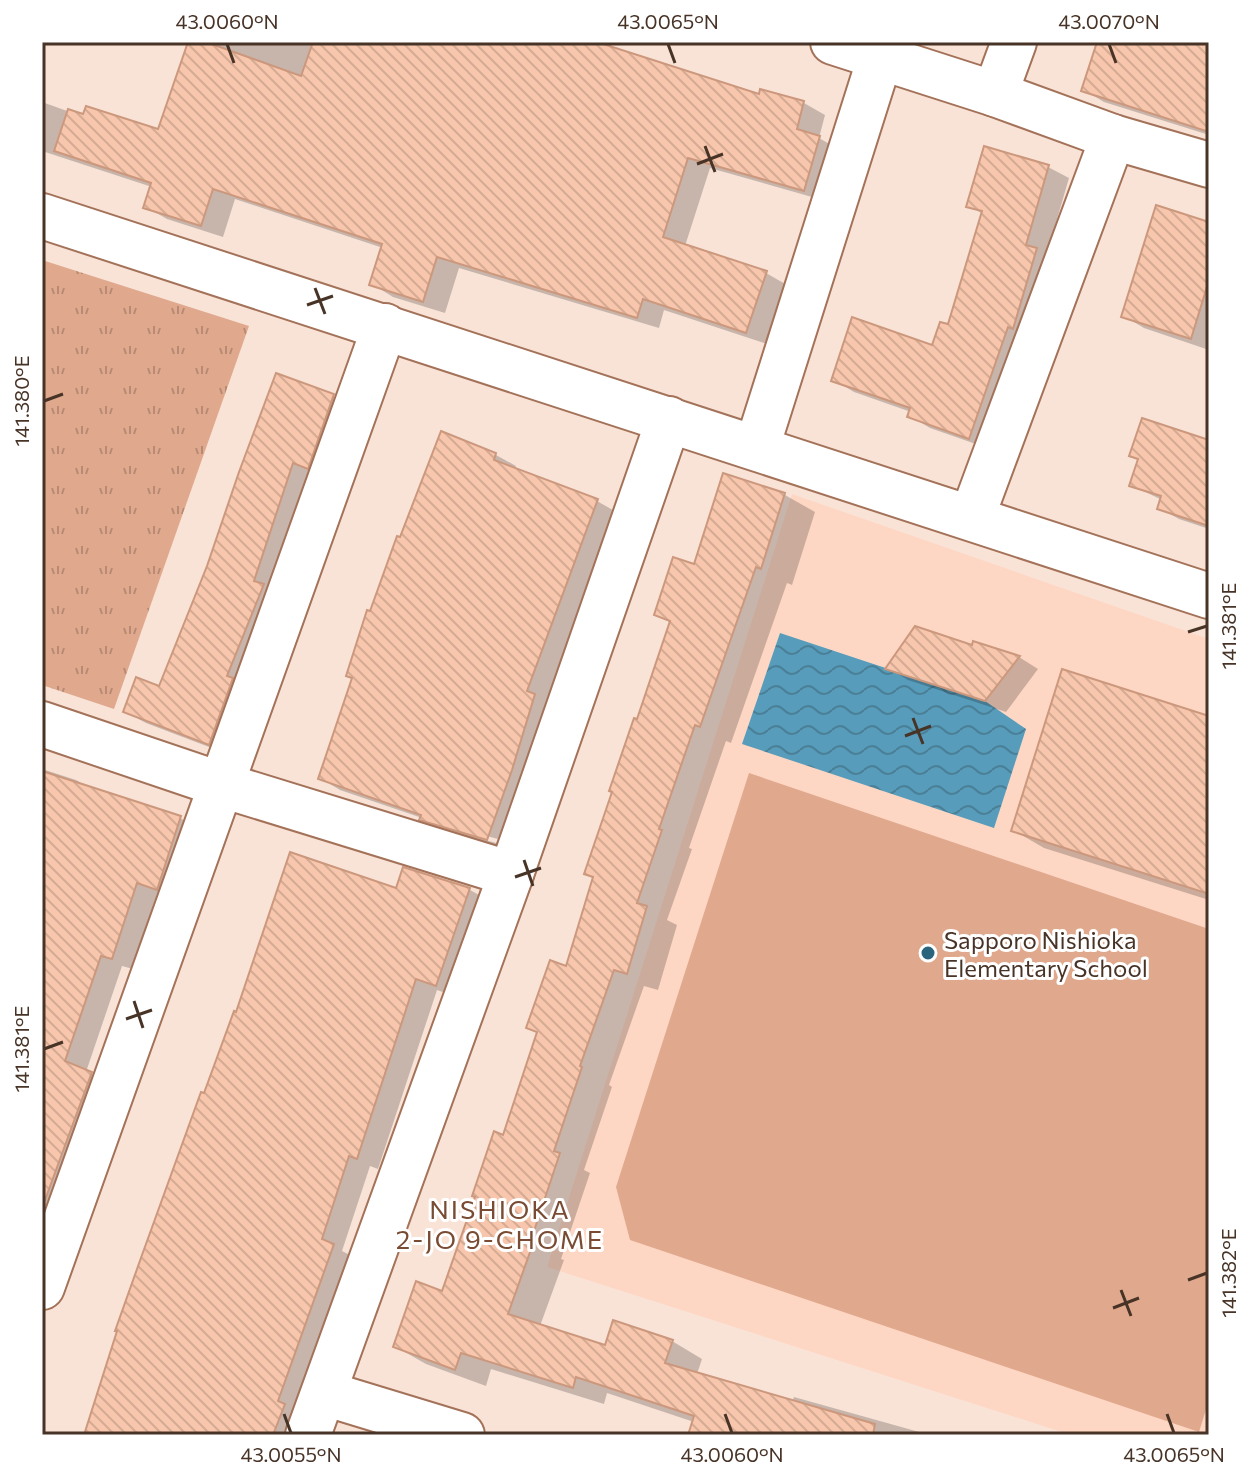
<svg xmlns="http://www.w3.org/2000/svg" width="1251" height="1477" viewBox="0 0 1251 1477" font-family="Commissioner,sans-serif">
<style>
.built{fill:#fed7c4}
.green{fill:#e0a98d}
.park{fill:url(#park-tufts)}
.water{fill:url(#water-waves)}
.shadow{fill:#0003;fill-rule:evenodd}
.building{fill:url(#building-back-hatch);stroke:#cc987d;stroke-width:2}
.lines{fill:none;stroke-linecap:round;stroke-linejoin:round}
.minor-casing{stroke:#a47259;stroke-width:48}
.minor{stroke:#fff;stroke-width:44}
.ticks{fill:none;stroke:#483327;stroke-width:3}
.poi-dot{fill:#2a657d;stroke:#fff;stroke-width:3}
.labels{text-anchor:middle;dominant-baseline:central;stroke-width:6;stroke-linejoin:round;paint-order:stroke}
.poi-label{font-size:24px;fill:#483327;stroke:#fff;text-anchor:start}
.neighbourhood-label{font-size:26px;letter-spacing:2px;fill:#794b32;stroke:#fff}
.neatline{fill:none;stroke:#483327;stroke-width:3}
.ticks-label{font-size:20px;text-anchor:middle;fill:#483327}
</style>
<defs>
<pattern id="park-tufts" width="24" height="20" patternUnits="userSpaceOnUse" patternTransform="scale(2)"><rect width="24" height="20" fill="#e0a98d"/><path d="M3 7l-1-3M5 7V3M7 7l1-3M15 17l-1-3M17 17v-4M19 17l1-3" fill="none" stroke="#b88a73"/></pattern>
<pattern id="water-waves" width="16" height="10" patternUnits="userSpaceOnUse" patternTransform="scale(2)"><rect width="16" height="10" fill="#579cba"/><path d="M0 5q4-4 8 0t8 0" fill="none" stroke="#4a8097"/></pattern>
<pattern id="building-back-hatch" width="6" height="6" patternUnits="userSpaceOnUse" patternTransform="scale(2)"><rect width="6" height="6" fill="#f7c6ac"/><path d="M-1 5l2 2M0 0l6 6M5-1l2 2" fill="none" stroke="#d5ab94"/></pattern>
</defs>
<rect width="100%" height="100%" fill="#f9e3d7"/>
<polygon class="built" points="792,494 1209,639 1209,1435 1071,1435 547,1267"/>
<polygon class="green" points="749,773 1209,929 1209,1400 1199,1432 630,1240 616,1187"/>
<polygon class="park" points="42,260 249,326 114,709 42,685"/>
<polygon class="water" points="780,633 985,701 1026,729 994,828 742,744"/>
<g class="shadow">
<polygon points="191,42 609,42 612,44 610,48 760,97 762,91 804,103 825,115 819,138 840,150 826,201 710,168 685,246 766,273 787,285 767,344 664,310 659,328 459,268 445,313 393,297 372,284 383,248 235,199 223,237 167,219 146,207 152,187 42,151 42,102 84,117 159,132"/>
<polygon points="1099,42 1209,42 1209,135 1104,102 1084,90"/>
<polygon points="1048,167 1069,178 990,449 930,428 910,416 911,412 854,392 834,380 934,347 949,327 983,214 969,206"/>
<polygon points="1209,224 1209,350 1144,328 1124,316"/>
<polygon points="333,396 354,408 230,755 146,723 126,712 160,689 209,566"/>
<path d="M442 434 496 455 516 466 514 470 597 501 618 513 547 703 554 707 508 849 442 830 422 818 340 790 320 778 354 679 372 613ZM431 821 498 839 496 843 436 826Z"/>
<polygon points="1209,443 1209,529 1179,519 1159,508 1162,500 1131,485"/>
<polygon points="724,475 785,495 815,512 792,585 787,583 731,743 726,741 689,848 692,849 667,920 677,925 658,990 644,986 609,1085 612,1087 584,1170 590,1173 561,1259 564,1260 540,1326 606,1347 672,1341 702,1359 697,1374 792,1402 794,1397 930,1435 690,1435 694,1422 607,1393 604,1404 491,1369 486,1386 426,1364 396,1347 443,1293 504,1137 539,1033 528,1027 568,969 595,878 586,873 671,623 656,614 696,567"/>
<polygon points="973,648 1019,657 1038,669 1006,712 908,680 888,668"/>
<polygon points="1209,718 1209,900 1044,848 1013,830"/>
<polygon points="42,769 76,780 93,790 180,818 201,830 178,900 157,894 133,969 122,966 86,1072 112,1085 42,1241"/>
<polygon points="404,869 470,890 490,901 457,997 437,990 378,1169 370,1166 342,1251 354,1257 297,1435 85,1435 397,890"/>
</g>
<g class="building">
<polygon points="188,42 206,42 301,76 313,42 597,42 759,94 760,89 804,101 797,129 820,136 804,191 688,158 663,237 767,271 746,333 643,299 637,318 437,257 423,302 369,285 382,244 213,189 201,226 143,208 151,183 54,151 68,109 83,114 86,106 158,129"/>
<polygon points="1097,42 1209,42 1209,132 1081,91"/>
<polygon points="984,146 1049,165 1026,245 1037,248 1013,329 1008,327 969,439 907,417 910,408 831,381 852,317 932,345 940,322 948,324 982,211 966,207"/>
<polygon points="1156,205 1209,222 1209,280 1191,339 1121,317"/>
<polygon points="276,373 334,394 308,469 293,463 254,581 264,584 227,676 233,678 209,745 123,712 136,677 159,686 207,566 239,472"/>
<polygon points="1142,418 1209,440 1209,526 1157,509 1161,496 1129,486 1138,459 1129,456"/>
<polygon points="441,431 496,453 494,460 598,499 527,691 535,694 512,770 487,840 419,820 421,815 318,779 352,678 346,676 367,610 370,611 397,536 400,537"/>
<polygon points="723,473 785,493 761,569 756,567 700,727 695,725 659,829 662,830 637,903 647,906 627,974 614,970 580,1066 582,1067 554,1151 560,1153 531,1240 534,1241 508,1314 605,1345 613,1320 673,1340 665,1363 875,1424 873,1435 688,1435 694,1416 576,1377 573,1388 461,1353 455,1370 393,1347 416,1281 442,1291 475,1197 472,1196 494,1131 503,1135 537,1032 526,1028 550,960 566,966 593,877 584,874 612,792 609,791 634,718 637,719 670,621 654,615 673,557 694,564"/>
<polygon points="915,626 972,645 973,641 1020,656 985,701 885,669"/>
<polygon points="1062,669 1209,716 1209,894 1011,831"/>
<polygon points="42,771 181,816 157,890 137,883 112,959 101,956 65,1061 92,1072 45,1200 42,1200"/>
<polygon points="290,852 396,888 403,867 470,888 436,986 416,979 357,1159 349,1156 322,1239 334,1244 278,1401 285,1404 273,1435 84,1435 117,1331 115,1331 142,1255 201,1092 204,1093 234,1011 236,1012"/>
</g>
<g class="lines">
<g class="minor-casing">
<g id="minor">
<polyline points="833,42 995,94 1113,137 1209,165"/>
<polyline points="995,94 1014,42"/>
<polyline points="42,216 1209,596"/>
<polyline points="757,447 880,58"/>
<polyline points="972,517 1113,137"/>
<polyline points="42,724 222,785 511,874"/>
<polyline points="42,1287 385,326"/>
<polyline points="324,1393 462,1435"/>
<polyline points="308,1435 511,874 669,419"/>
</g>
</g>
<use href="#minor" class="minor"/>
</g>
<path class="ticks" d="M227 44 234 63M668 44 675 63M1109 44 1116 63M705 146 715 172M697 164 723 154M315 288 325 314M307 305 333 296M44 401 63 394M1188 632 1207 626M913 718 923 744M905 736 931 726M524 860 533 886M515 877 541 868M134 1001 143 1028M126 1019 152 1010M44 1049 63 1042M1188 1280 1207 1273M1121 1290 1131 1316M1113 1308 1139 1298M284 1414 291 1433M725 1414 732 1433M1167 1414 1174 1433"/>
<circle class="poi-dot" cx="928" cy="953" r="8"/>
<g class="labels">
<g class="poi-label">
<text x="944" y="939">Sapporo Nishioka<tspan x="944" dy="28">Elementary School</tspan></text>
</g>
<g class="neighbourhood-label">
<text x="500" y="1208">NISHIOKA<tspan x="500" dy="30">2-JO 9-CHOME</tspan></text>
</g>
</g>
<rect width="1251" height="1477" fill="none" stroke="#ffffff" stroke-width="88"/>
<rect x="44" y="44" width="1163" height="1389" class="neatline"/>
<g class="ticks-label">
<text x="227" y="29">43.0060°N</text>
<text x="668" y="29">43.0065°N</text>
<text x="1109" y="29">43.0070°N</text>
<text transform="translate(22 401) rotate(-90)" y="7">141.380°E</text>
<text transform="translate(1229 626) rotate(-90)" y="7">141.381°E</text>
<text transform="translate(22 1049) rotate(-90)" y="7">141.381°E</text>
<text transform="translate(1229 1273) rotate(-90)" y="7">141.382°E</text>
<text x="291" y="1462">43.0055°N</text>
<text x="732" y="1462">43.0060°N</text>
<text x="1174" y="1462">43.0065°N</text>
</g>
</svg>
